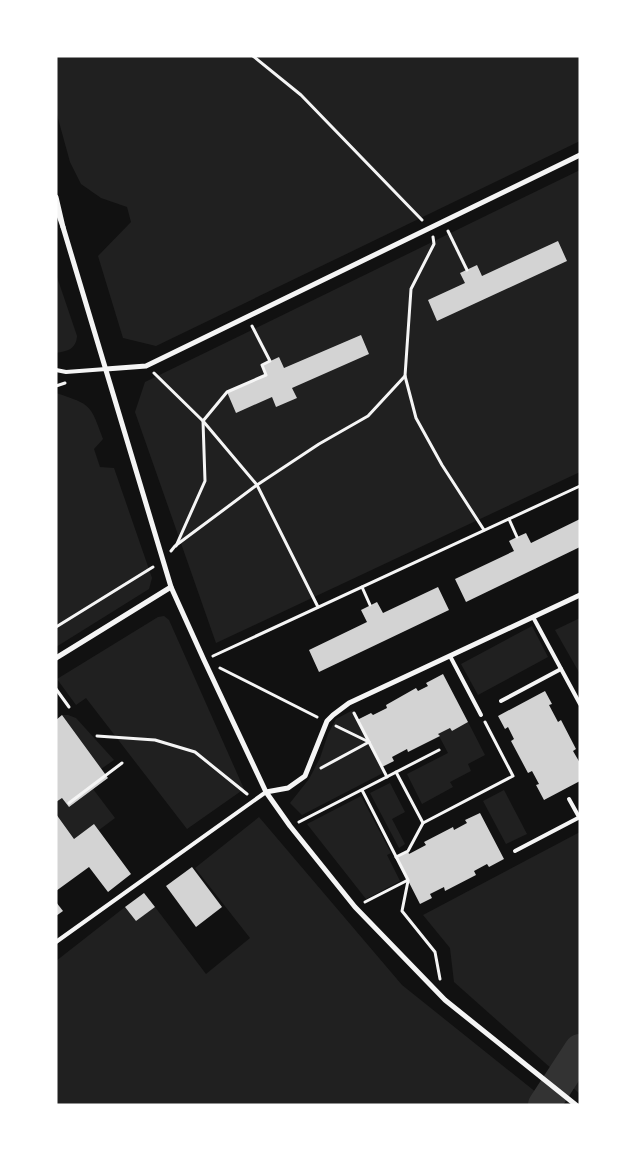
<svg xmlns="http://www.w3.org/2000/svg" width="636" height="1161" viewBox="0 0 636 1161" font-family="Cabin,sans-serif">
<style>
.green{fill:#202020}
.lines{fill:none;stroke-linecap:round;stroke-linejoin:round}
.river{stroke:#333;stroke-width:32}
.building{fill:#d3d3d3}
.path{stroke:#f5f5f5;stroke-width:3}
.service{stroke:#f5f5f5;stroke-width:4}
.minor{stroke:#f5f5f5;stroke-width:5}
</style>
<rect width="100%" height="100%" fill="#111"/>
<g class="green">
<polygon points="56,56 580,56 580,141 156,346 123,338 98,256 131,222 127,207 101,198 81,184 70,162 56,111"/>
<polygon points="580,170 580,472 216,643 135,412 145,382"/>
<path d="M56 274 77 336C76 349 68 351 56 353Z"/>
<path d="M56 393C92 405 90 404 103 439L94 449 100 467 114 468 152 578 149 589 56 647Z"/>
<polygon points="164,616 169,620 244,789 187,829 86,698 76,705 57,679 158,617"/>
<polygon points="580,618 580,674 555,630"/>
<polygon points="532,626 548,657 478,695 461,664"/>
<polygon points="353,710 385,772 302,815 290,803 309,779 320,758 328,734 336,719"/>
<polygon points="62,715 68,715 76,718 114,760 101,769"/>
<polygon points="468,722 485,755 468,764 471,771 450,782 453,787 422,804 407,774 448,753 438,734 450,728 452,731"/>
<polygon points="390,783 405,812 392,819 405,844 399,848 370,793"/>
<polygon points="93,789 115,818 99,830 94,825 74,839 56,814 56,802 62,798"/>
<polygon points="504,790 527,834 506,844 483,801"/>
<polygon points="361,796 391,853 387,855 400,881 366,899 307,824"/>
<polygon points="259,817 402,985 552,1105 56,1105 56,961 125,907 136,921 155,907 206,974 250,938 195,868"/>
<polygon points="580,832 580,1094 454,982 450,948 423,915"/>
</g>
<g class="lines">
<polyline class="river" points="544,1105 580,1050"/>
</g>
<g class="building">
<polygon points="558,241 567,261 437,321 428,300 465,283 460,273 477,265 482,276"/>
<polygon points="361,335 369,354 292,388 297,398 276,407 272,397 236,413 227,392 266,375 262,365 279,357 284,368"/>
<polygon points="580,519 580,547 466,602 455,579 514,551 509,541 517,537 526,533 531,543"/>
<polygon points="438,587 449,610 319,672 309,650 367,622 361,610 377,602 383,613"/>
<polygon points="443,674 468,722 452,731 450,728 438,734 440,736 408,752 407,749 392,757 394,761 382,767 357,720 371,713 373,715 387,708 386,705 416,688 418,691 428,686 426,683"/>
<polygon points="545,691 552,704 549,705 558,722 561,720 576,749 573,751 580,763 580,781 544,800 536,785 539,784 532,771 528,773 511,741 514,739 508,727 505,729 498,716"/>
<polygon points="62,715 108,778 69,807 62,798 56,802 56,720"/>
<polygon points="480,813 504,859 489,867 487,864 474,871 476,875 445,891 444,887 430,894 432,898 420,904 396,857 408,851 409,854 426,845 424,842 453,827 454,830 467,823 465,820"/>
<polygon points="56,814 74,839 94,824 131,874 108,892 89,867 56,891"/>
<polygon points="192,867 222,907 196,927 166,886"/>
<polygon points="144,893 155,907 136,921 125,907"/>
<polygon points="56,902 63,911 56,916"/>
</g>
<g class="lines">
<g class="path">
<polyline points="253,56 301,95 422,220"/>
<polyline points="448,231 467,270"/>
<polyline points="433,237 434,244 411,289 405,376 416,418 442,465 484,530"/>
<polyline points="154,373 203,421 257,485 318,607"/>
<polyline points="56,386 65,383"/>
<polyline points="509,519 517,537"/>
<polyline points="176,546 205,481 203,421 227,392 266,375 262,365 270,361 252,326"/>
<polyline points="171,551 175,546 257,485 319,444 368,416 405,376"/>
<polyline points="362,587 370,605"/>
<polyline points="56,627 153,567"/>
<polyline points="213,656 580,486"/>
<polyline points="220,668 317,717"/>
<polyline points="56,689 69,707"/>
<polyline points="354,713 387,777"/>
<polyline points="336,726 369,742"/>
<polyline points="97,736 155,740 195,752 247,794"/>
<polyline points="321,768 369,742"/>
<polyline points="396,772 423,823"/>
<polyline points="362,790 408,880 365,902"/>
<polyline points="69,803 122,763"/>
<polyline points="299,822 439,750"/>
<polyline points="396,857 408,851 423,823 513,776 485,722"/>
<polyline points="408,881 402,911 435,952 440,979"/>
</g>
<g class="service">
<polyline points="56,370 66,372 106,369"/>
<polyline points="533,617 580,704"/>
<polyline points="450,656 481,715"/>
<polyline points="501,701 561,669"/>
<polyline points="569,799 579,817"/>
<polyline points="515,851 580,817"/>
<polyline points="56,942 266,792"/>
</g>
<g class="minor">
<polyline points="56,197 63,227 56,207"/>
<polyline points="63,227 171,587 204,660 266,792 290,826 355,907 445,1000 576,1105"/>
<polyline points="106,369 146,366 580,155"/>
<polyline points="56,658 171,587"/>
<polyline points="266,792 288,788 305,776 327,721 333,715 349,703 580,595"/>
</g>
</g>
<rect width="636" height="1161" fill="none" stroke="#ffffff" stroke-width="115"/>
</svg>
